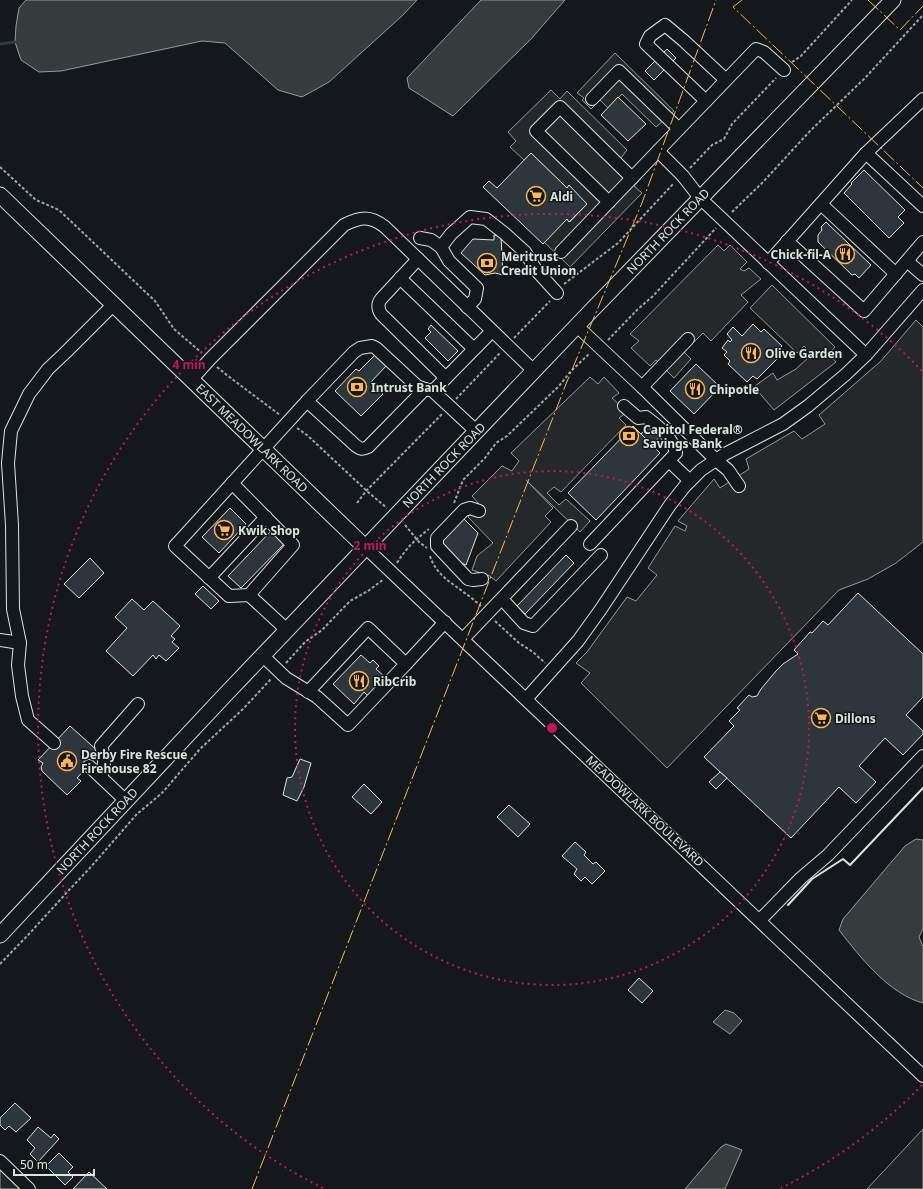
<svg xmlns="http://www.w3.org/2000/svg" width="923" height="1189" viewBox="0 0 923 1189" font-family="'Noto Sans',sans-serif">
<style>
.green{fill:#202428;stroke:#939e99}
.parking{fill:#24282b;stroke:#939e99}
.water{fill:#363b3e;stroke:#939e99}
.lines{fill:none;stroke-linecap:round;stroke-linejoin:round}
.stream{stroke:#363b3e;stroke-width:3}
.building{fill:#2c363c;stroke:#d8e6dc}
.minor-casing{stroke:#d8e6dc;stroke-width:14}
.major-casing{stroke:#d8e6dc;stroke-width:17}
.path{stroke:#9da8a2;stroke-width:2;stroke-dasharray:3 2;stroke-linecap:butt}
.minor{stroke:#14181c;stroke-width:12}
.major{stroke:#14181c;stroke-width:15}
.wall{stroke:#d8e6dc;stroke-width:2}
.power{stroke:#ffb74d;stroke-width:1;stroke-dasharray:14 3 2 3;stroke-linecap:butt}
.ring{fill:none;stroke:#c2185b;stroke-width:2;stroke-dasharray:2 4}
.labels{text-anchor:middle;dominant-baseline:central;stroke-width:3;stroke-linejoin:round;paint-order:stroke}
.poi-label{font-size:12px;font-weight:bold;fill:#d8e6dc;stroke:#14181c;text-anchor:start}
.street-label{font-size:12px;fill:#d8e6dc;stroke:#14181c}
.centre{fill:#c2185b;stroke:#14181c;stroke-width:2}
.ring-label{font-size:12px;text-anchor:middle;font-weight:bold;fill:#c2185b;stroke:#14181c;stroke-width:3;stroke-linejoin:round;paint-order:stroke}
</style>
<rect width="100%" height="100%" fill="#14181c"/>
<g class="green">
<polygon points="923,1129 923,1189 867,1189"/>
<polygon points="0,1170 20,1189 0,1189"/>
</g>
<g class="parking">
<polygon points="615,53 674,111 656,127 622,94 608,108 600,100 591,109 582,100 584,98 577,93"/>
<polygon points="551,90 560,99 567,91 627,150 621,158 641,178 634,186 642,193 570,267 544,242 567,219 570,222 587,204 569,186 567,188 531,153 524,160 510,147 516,141 508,132"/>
<polygon points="718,245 724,251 730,245 747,262 740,269 744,271 749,268 761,279 741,295 748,302 711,341 703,333 684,352 691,359 674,378 656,360 650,366 631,348 639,341 630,334"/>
<polygon points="772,285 835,347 829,354 836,362 774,410 756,389 755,386 773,373 777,380 796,369 809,357 809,351 804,346 797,353 750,308"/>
<polygon points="916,320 923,327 923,542 896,563 868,579 839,590 667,768 581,683 590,673 576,663 587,652 627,597 636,601 657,575 648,568 675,526 685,531 687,526 678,521 714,479 720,488 749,469 746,459 794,431 802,439 825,424 819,415 881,361"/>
<polygon points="590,377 598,384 604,377 619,393 612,398 627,412 619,418 626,425 561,492 554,487 547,493 559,505 566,499 590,521 580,532 526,480 553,508 545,516 551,522 496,581 490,576 472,570 477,556 493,543 468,517 479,504 472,496 502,466 512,471 519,461 511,453"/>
</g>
<g class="water">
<polygon points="26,0 417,0 403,15 329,82 302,97 278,90 225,43 202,41 61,71 39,72 21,60 15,42 16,26 19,8"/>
<polygon points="481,0 565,0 531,39 453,116 409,88 407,78"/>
<path d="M916 839 923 840V929L919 937 923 947V1003C889 994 860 957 839 930L843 919 905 846Z"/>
<polygon points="725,1010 734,1013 742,1021 730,1034 713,1022"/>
<polygon points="726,1144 742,1150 725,1189 685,1189 721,1147"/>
</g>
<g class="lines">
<polyline class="stream" points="0,44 15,42"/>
</g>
<g class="building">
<polygon points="667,49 676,58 654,80 645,71"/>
<polygon points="618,97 646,124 628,141 601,115"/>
<polygon points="531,153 567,188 569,185 587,204 569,222 567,219 543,244 483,187 489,181 497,188"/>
<polygon points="864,170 905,210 898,217 904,223 889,238 844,193 852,184 851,183"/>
<polygon points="826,222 871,265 859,278 855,274 852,275 818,242 818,235 822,230 821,227"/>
<polygon points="494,235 501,236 503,275 495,273 485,275 461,253 473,239 494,240"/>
<polygon points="753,324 761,332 764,329 782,346 774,354 778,358 757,379 753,376 747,382 728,364 730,361 724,355 727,352 722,348 728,340 730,342 732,340 727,334 733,327 742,336"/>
<polygon points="431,325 458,351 448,361 425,338 431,332 428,329"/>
<polygon points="376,354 387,365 370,383 383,394 361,416 335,391 356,369 359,371"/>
<polygon points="696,364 720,387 694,414 670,391"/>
<polygon points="652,422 663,433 652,445 641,434"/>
<polygon points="633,426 660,453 596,520 568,493"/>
<polygon points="230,508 246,524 219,553 202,537"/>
<polygon points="464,519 478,533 466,565 459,562 439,543"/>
<polygon points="271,531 285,543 241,588 228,576"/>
<polygon points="566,555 574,563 525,614 517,606"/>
<polygon points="90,558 104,573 79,598 64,584"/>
<polygon points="203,586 219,601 211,609 195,594"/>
<polygon points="858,593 923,654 923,697 906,715 923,731 923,734 903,755 885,738 859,766 876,782 856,803 839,787 791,838 704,757 734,726 729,721 740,710 737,708 749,695 752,697 757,696 761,689 776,671 783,664 798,654 794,650 810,632 812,633 823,621 828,625"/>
<polygon points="132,599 144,610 153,601 180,626 171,636 175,639 172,642 179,648 166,661 159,655 156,659 153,655 133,676 106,651 127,628 115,617"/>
<polygon points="361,655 370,663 373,660 379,666 376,669 385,677 368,696 364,692 354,704 333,684"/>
<polygon points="70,726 100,753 77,778 81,781 67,795 42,771 41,767 43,763 38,760"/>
<polygon points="300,759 311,763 304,787 297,801 283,795 287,778 292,777"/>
<polygon points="720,772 727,778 716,789 709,782"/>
<polygon points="364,784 382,802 371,814 352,797"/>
<polygon points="509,805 530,824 518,837 497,817"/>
<polygon points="575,842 586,852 584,855 593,864 596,862 605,871 592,884 585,877 581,881 574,874 577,869 562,856"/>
<polygon points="639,978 653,991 642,1003 628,990"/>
<polygon points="15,1103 31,1118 16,1132 9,1126 5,1130 0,1125 0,1118"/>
<polygon points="38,1127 51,1138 54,1134 59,1139 38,1162 30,1154 35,1148 27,1140"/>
<polygon points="59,1153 73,1167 68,1172 73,1177 65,1185 46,1166"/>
<polygon points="89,1172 107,1189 73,1189"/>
</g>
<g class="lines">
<g class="minor-casing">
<g id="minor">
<polyline points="706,101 646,44 650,36 665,25 683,40 726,80"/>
<polyline points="679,129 756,49 764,52 784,70"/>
<polyline points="658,151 683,176 700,198 866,355"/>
<polyline points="866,153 923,99"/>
<polyline points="609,202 536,131 560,107 632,178"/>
<polyline points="821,204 896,274"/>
<polyline points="420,238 431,240 441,247"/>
<polyline points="787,241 864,311 923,242"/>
<polyline points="561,252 679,129 619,71 592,99"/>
<path d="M418 259 381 299C377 304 378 309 381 314L446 378"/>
<polyline points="907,261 923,275"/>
<polyline points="768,263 866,153 923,206"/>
<polyline points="400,278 474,349"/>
<polyline points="467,307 475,299 477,288 449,261 441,247 451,234 470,217 486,219 504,233 525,252 536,270 557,293"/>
<polyline points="577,326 642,387 716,460 728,470 739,486"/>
<path d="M192 379 210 359 344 225C360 217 370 215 385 227L534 371"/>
<polyline points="642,387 688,339"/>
<polyline points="433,391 492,331"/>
<polyline points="307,401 354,352 360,348 372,346 376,348 417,386 425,389 433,391 476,431"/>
<polyline points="669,461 690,481"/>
<polyline points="232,483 293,545 249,595"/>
<polyline points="479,511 470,508 464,510 437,538 437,546 468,579 473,580 482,579"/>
<path d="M590 544 676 453C673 438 658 426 646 417L638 418 624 406"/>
<polyline points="366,548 923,1076"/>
<polyline points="209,578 266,517"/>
<polyline points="502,599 524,623 533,626 601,555"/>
<path d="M287 630 249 595 229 596 175 546 307 401 355 445C360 449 362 450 368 447L425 389"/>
<polyline points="463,639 571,526"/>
<polyline points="0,640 20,643 13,609 12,525 8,463 11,431 29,394 48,369 65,353 114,304"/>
<polyline points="20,643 18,665 22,696 28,720 54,743"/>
<polyline points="262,655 286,678 317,697 348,725 406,664 368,628 308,692"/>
<polyline points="406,664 445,622"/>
<polyline points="526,699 578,641 601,609 670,505 685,486 701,470 725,454 783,424 808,406 845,375 866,355 923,290"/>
<polyline points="89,766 126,801"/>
<path d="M101 777C105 765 105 758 101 746L138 704"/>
<polyline points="760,920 801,878 828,855 923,756"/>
<polyline points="0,1161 29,1189"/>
</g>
</g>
<g class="major-casing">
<g id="major">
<polyline points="0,195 366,548"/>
<polyline points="0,935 224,696 589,313 893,0"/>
</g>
</g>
<g class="path">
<polyline points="792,62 801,56 852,0"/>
<polyline points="0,167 36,200 59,210 155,301 174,329 202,353"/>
<polyline points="690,168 712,145 724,139 732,124 776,78"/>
<polyline points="732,212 763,182 810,131 865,78 923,15"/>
<polyline points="564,284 618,243 674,183"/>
<polyline points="514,338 550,301"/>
<polyline points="608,340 637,310 653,296 716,228"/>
<polyline points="217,367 228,376 280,415"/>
<polyline points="456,399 500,353"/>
<polyline points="297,428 307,435 368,492 387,508"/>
<polyline points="357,503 366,491 442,414"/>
<polyline points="454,503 463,480 485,458 496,443 507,436 559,386 571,371 590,353"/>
<polyline points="405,525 419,542 427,548"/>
<path d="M430 556C436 575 451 582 466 594 471 597 476 602 481 606"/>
<path d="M397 563C406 548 415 540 429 529"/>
<polyline points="495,621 519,643 533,652 545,663"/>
<polyline points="286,663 305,642 322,630 350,601 368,591 384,579"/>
<polyline points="0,964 29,934 70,889 89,869 137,814 162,793 200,749 243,709 271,679"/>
</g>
<use href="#minor" class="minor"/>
<use href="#major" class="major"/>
<polyline class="wall" points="788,905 812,879 843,859 850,865 923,788"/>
<g class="power">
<polyline points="742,0 733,7 923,188"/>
<polyline points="868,0 900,30 923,6"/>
<polyline points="252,1189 566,384 642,203 716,0"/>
</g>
</g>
<g class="ring">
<circle cx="552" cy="728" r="257"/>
<path d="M922 1085A514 514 0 0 1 781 1188M323 1188A514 514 0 1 1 922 371"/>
</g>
<defs>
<g id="supermarket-ring" transform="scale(1)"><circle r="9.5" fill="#14181c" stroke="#ffb74d" stroke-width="1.5"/><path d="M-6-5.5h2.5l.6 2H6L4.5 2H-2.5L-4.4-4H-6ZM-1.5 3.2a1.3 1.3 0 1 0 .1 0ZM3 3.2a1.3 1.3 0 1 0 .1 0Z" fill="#ffb74d"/></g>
<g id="restaurant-ring" transform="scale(1)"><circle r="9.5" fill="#14181c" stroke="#ffb74d" stroke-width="1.5"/><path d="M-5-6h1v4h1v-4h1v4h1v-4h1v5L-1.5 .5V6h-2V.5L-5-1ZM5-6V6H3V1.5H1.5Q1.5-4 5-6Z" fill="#ffb74d"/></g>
<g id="bank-ring" transform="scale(1)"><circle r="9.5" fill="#14181c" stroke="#ffb74d" stroke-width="1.5"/><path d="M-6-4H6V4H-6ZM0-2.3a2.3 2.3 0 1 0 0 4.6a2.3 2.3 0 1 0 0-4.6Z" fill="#ffb74d"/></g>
<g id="civic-ring" transform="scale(1)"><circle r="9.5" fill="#14181c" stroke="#ffb74d" stroke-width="1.5"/><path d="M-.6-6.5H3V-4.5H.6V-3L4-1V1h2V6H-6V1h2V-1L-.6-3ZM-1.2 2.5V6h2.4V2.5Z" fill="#ffb74d"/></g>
</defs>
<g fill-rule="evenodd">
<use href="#supermarket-ring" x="536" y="196"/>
<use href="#restaurant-ring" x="845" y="254"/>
<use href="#bank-ring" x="487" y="263"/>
<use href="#restaurant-ring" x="751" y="353"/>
<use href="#bank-ring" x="357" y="387"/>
<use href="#restaurant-ring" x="695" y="389"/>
<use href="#bank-ring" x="629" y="436"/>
<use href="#supermarket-ring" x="224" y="530"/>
<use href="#restaurant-ring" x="359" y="681"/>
<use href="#supermarket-ring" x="821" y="718"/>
<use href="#civic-ring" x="67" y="761"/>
</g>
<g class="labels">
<g class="poi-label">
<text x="550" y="196">Aldi</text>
<text x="831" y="254" text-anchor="end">Chick-fil-A</text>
<text x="501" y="256">Meritrust<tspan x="501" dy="14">Credit Union</tspan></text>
<text x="765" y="353">Olive Garden</text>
<text x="371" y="387">Intrust Bank</text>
<text x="709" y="389">Chipotle</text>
<text x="643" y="429">Capitol Federal®<tspan x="643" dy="14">Savings Bank</tspan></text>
<text x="238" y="530">Kwik Shop</text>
<text x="373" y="681">RibCrib</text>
<text x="835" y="718">Dillons</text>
<text x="81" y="754">Derby Fire Rescue<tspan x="81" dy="14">Firehouse 82</tspan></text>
</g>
<g class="street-label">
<text transform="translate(668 231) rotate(-46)">NORTH ROCK ROAD</text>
<text transform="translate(252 438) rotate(44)">EAST MEADOWLARK ROAD</text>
<text transform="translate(444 465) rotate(-46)">NORTH ROCK ROAD</text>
<text transform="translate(645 811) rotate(43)">MEADOWLARK BOULEVARD</text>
<text transform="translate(97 831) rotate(-47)">NORTH ROCK ROAD</text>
</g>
</g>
<circle cx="552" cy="728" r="6" class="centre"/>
<g class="ring-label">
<text x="189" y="369">4 min</text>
<text x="370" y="550">2 min</text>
</g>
<path d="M14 1169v6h80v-6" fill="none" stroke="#d8e6dc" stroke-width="2"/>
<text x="20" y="1169" font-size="12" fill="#d8e6dc" stroke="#14181c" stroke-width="3" paint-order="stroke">50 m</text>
</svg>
